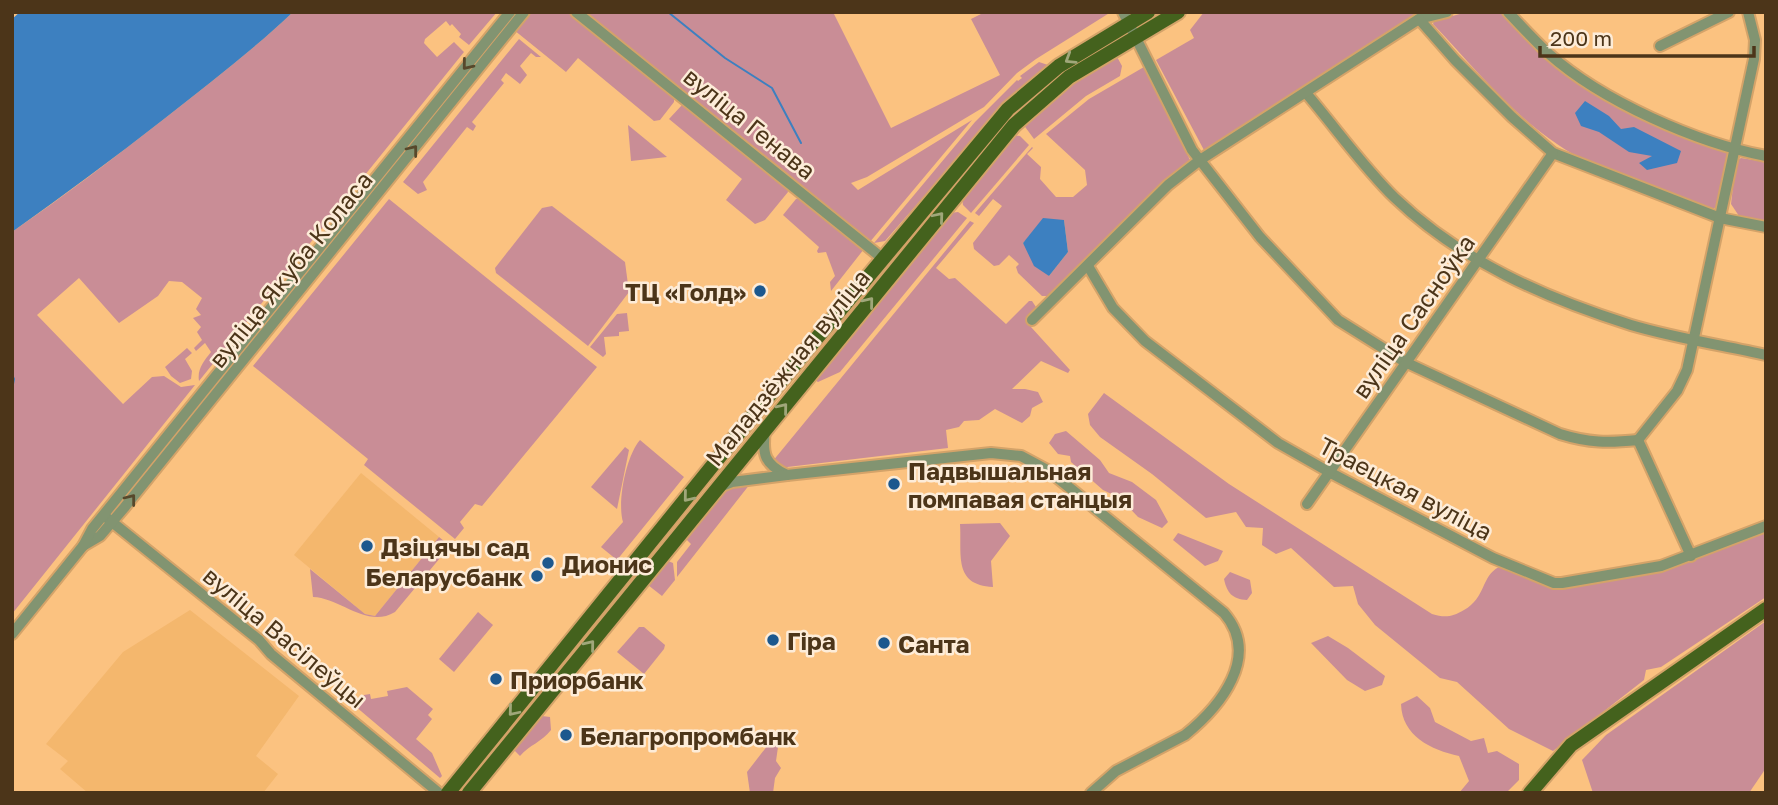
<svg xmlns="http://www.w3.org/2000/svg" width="1778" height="805" viewBox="0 0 1778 805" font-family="'Golos Text',sans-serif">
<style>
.built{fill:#f4b76d}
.green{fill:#c98d96;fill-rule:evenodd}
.water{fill:#3d80c0}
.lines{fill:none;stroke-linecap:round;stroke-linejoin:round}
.stream{stroke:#3d80c0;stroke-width:2}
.minor-casing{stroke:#d4a369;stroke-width:14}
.major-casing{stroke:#d4a369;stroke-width:18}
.minor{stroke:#829471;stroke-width:10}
.major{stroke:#44621d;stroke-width:14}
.oneway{stroke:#a0a77a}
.oneway2{stroke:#57482b}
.poi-dot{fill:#1c588e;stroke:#fdecd8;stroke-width:2.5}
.labels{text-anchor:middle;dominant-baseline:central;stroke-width:5;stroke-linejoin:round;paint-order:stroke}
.street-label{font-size:24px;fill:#4c3519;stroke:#fdecd8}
.poi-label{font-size:24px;font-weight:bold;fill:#4c3519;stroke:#fdecd8;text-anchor:start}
</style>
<rect width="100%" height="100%" fill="#fbc280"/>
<g class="built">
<polygon points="361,473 439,537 375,616 365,614 294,555"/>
<polygon points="190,610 299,696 256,756 278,774 263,793 88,793 60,769 68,761 46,744 123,652"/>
</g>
<g class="green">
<path d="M293 12H497L469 45 459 37 461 34 452 24 450 26 446 21 425 39 424 43 437 57 454 42 464 52 199 381C197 369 204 361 211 352L205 343 196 351 194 348 202 340 197 332 201 327 193 318 201 315 196 309 202 298 182 282 169 281 158 296 119 323 79 278 37 315 123 404 152 377 164 376 181 387 195 385 12 614V232C64 196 114 158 164 119 208 84 252 51 293 12Z"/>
<polygon points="528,12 570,12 674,96 674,102 660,120 654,121 578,58 566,72 514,30"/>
<polygon points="584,12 833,12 891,128 1000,75 971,19 985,12 1111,12 1036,59 1017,73 984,107 867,177 851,183 858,190 972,120 869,243 782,169"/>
<polygon points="1204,12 1420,12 1205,152 1156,60 1194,38 1190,30"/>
<path d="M1467 12H1502L1548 58 1598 95 1726 150 1729 156 1719 206 1710 210C1664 192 1597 172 1557 144 1509 112 1472 65 1433 24L1434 21Z"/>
<polygon points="519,39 541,57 536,57 531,53 520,66 527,75 520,84 506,73 501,80 504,83 472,122 476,126 473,131 467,127 423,182 427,190 418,194 403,182"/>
<polygon points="1116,55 1122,66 1120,76 1086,96 1034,139 1023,124 1074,80"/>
<polygon points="1039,62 1048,65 995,115 885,241 874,243 975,122 1017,80 1018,81 1022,78 1020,76"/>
<path d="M1144 67 1190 160 1187 166 1051 296H1042L1018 273 1016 267 1019 264 1009 255 999 265 994 266 974 249 973 243 1002 206 993 199 979 216 975 213 1032 147 1033 148 1027 154 1041 167 1040 179 1056 197H1073L1087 185 1085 170 1046 134 1089 99ZM1064 220 1068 252 1049 276 1023 243 1034 231Z"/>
<polygon points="682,105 787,188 788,192 765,220 755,224 726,200 742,179 669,119"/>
<polygon points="628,125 667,157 631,161"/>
<polygon points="1013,135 1020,136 1029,145 971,213 963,205 962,198"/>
<polygon points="1741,158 1766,162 1766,221 1739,216 1731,204 1736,161"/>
<polygon points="800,198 864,249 831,291 830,282 835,276 826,252 818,253 817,251 819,247 783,215 796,199"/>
<polygon points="389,199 597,367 482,506 475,504 460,522 464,528 455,539 364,465 368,459 253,366"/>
<polygon points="552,206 625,262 629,292 588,346 496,273 495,268 542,208"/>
<polygon points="958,212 967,218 840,372 818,382 815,380 950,213"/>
<polygon points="970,221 974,223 936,268 949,279 955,278 1006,324 1029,301 1032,301 1038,310 1031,327 1070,370 1068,373 1041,361 1012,389 1025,389 1038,392 1043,402 1032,408 1030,416 1022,423 995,409 979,420 964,421 959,427 946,430 948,448 779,468 772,462"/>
<polygon points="627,313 629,331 619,332 619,336 604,337 606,354 603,357 590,347 617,314"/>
<polygon points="187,348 192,353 185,359 192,371 191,379 180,383 171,376 165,367"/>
<path d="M1104 393 1229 484 1432 614C1445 618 1452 617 1464 610 1486 598 1481 576 1499 567L1558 590 1661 571 1766 531V597L1661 667 1646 670 1644 680 1553 751 1509 729 1457 682 1440 678 1375 625 1358 604 1353 586 1334 587 1291 548 1276 554 1262 545 1263 528 1246 527 1236 512 1206 518 1152 474 1100 437 1090 425 1088 414Z"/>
<polygon points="1066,431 1100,460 1109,473 1132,482 1156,500 1168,522 1162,528 1138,517 1120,498 1103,490 1071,462 1070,456 1058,454 1049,443 1055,434"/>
<path d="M640 440 684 477 617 560 601 547 623 522C617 502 626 456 640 440Z"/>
<polygon points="625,447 629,450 617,509 591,487"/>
<polygon points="750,484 677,577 677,562 691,544 686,539 727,488"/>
<path d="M1000 523 1010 536 991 561 993 587C953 585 962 555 960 524Z"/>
<polygon points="1178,533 1223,551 1218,561 1205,566 1173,540"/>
<path d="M439 537 450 546 395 612C367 629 341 598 313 597L310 569 365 614 375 616Z"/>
<polygon points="668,561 673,563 675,580 662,596 648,585"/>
<path d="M1230 572 1250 580 1252 593 1247 600C1232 599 1227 593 1224 579Z"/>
<polygon points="605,609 608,609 608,612 462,791 459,788"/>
<polygon points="478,612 493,625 454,672 439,659"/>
<polygon points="1766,621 1766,768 1749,793 1593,793 1582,760 1606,735"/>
<polygon points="639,627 644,627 665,645 664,649 644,674 617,652"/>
<polygon points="1328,636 1348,648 1385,676 1382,685 1365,691 1347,680 1311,643"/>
<polygon points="407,687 433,709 428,715 432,719 416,739 432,753 442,776 440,778 355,706 364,695 370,694 371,699 388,696 387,691"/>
<path d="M1417 696 1430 708 1435 722 1471 741 1484 738 1488 753 1497 751 1519 764V780L1506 793H1459L1469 781 1459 756C1431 750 1402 736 1401 704Z"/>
<path d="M542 716 550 717 551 730C542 742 529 745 520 756L514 750Z"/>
<polygon points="771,741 778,747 776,761 781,768 775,778 773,793 750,793 747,772"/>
</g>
<g class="water">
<path d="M20 12H293C252 51 208 84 164 119 114 158 64 195 12 232V19Z"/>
<polygon points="1585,101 1609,116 1621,129 1634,127 1681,151 1677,163 1647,170 1639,163 1652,156 1629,152 1599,132 1581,126 1575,113"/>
<polygon points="1043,218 1064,220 1068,252 1049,276 1034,266 1023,243"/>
</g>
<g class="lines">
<g class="stream">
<polyline points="668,12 725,58 772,88 801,143"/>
<polyline points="12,375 14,379 12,389"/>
</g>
<g class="minor-casing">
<g id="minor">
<polyline points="576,12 882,258"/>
<path d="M1123 12 1192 150 1260 237 1338 320 1405 362 1560 434C1589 443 1608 443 1638 440L1691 556"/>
<path d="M1508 12C1521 26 1535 41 1549 54 1602 101 1697 143 1766 156"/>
<polyline points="1419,19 1447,12"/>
<polyline points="1660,46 1729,12"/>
<path d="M1306 93C1335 127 1364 168 1395 198 1461 261 1545 298 1631 325 1675 338 1721 345 1766 355"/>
<polyline points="1088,266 1113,308 1145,341 1278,443 1329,472 1493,558 1554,583 1562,583 1661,566 1766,526"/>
<polyline points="1032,320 1168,185 1200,160 1419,19 1455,60 1512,117 1553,153 1720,218 1766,227"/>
<path d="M765 430C762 454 764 464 787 475"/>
<polyline points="1638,440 1677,391 1687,370 1754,59 1755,40 1748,12"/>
<path d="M719 487 732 482 787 475 991 453 1021 456 1049 471 1224 613C1261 656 1221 706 1185 735L1116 771 1091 793"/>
<polyline points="1307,504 1553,153"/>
<polyline points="107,518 259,640 271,654 439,793"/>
<polyline points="83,546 100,536 124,508 524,12"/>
<polyline points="12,634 83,546 92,529 510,12"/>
</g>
</g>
<g class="major-casing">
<g id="major">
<polyline points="448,793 776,387 1008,109 1059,66 1148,12"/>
<polyline points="469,793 1014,125 1069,77 1178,12"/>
<polyline points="1530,793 1571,745 1766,609"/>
</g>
</g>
<use href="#minor" class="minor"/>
<use href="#major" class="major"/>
</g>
<defs><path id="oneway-chevron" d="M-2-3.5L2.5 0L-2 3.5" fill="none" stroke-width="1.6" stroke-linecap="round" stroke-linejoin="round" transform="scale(1.75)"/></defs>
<g class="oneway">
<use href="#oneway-chevron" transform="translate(1070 59) rotate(148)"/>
<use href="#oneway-chevron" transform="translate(939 217) rotate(-50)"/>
<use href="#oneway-chevron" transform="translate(869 302) rotate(-51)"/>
<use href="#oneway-chevron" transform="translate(783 408) rotate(-51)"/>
<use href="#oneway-chevron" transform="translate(688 497) rotate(129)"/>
<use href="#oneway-chevron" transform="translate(590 645) rotate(-51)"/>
<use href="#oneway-chevron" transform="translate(513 711) rotate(130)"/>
</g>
<g class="oneway2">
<use href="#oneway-chevron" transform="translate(467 65) rotate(129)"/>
<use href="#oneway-chevron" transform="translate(413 150) rotate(-52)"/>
<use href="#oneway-chevron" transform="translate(131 499) rotate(-52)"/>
</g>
<g class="poi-dot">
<circle cx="760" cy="291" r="7"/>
<circle cx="894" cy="484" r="7"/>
<circle cx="367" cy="546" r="7"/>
<circle cx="548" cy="563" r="7"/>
<circle cx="537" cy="576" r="7"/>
<circle cx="773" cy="640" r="7"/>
<circle cx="884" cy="643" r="7"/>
<circle cx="496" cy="679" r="7"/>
<circle cx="566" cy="735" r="7"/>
</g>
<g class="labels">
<g class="street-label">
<text transform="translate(750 123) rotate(39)">вуліца Генава</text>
<text transform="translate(290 269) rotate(-51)">вуліца Якуба Коласа</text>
<text transform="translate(1413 316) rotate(-55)">вуліца Сасноўка</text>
<text transform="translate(787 367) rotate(-51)">Маладзёжная вуліца</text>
<text transform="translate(1406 488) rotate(28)">Траецкая вуліца</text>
<text transform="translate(285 637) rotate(40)">вуліца Васілеўцы</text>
</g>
<g class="poi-label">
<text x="746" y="291" text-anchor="end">ТЦ «Голд»</text>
<text x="908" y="470">Падвышальная<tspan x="908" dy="28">помпавая станцыя</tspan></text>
<text x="381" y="546">Дзіцячы сад</text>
<text x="562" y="563">Дионис</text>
<text x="523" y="576" text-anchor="end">Беларусбанк</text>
<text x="787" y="640">Гіра</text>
<text x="898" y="643">Санта</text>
<text x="510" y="679">Приорбанк</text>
<text x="580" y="735">Белагропромбанк</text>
</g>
</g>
<rect width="1778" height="805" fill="none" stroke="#4c3519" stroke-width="28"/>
<path d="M1540 46v10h214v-10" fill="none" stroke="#4c3519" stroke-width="3.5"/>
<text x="1550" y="46" font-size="21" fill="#4c3519" stroke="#fdecd8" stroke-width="5" paint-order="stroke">200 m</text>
</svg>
